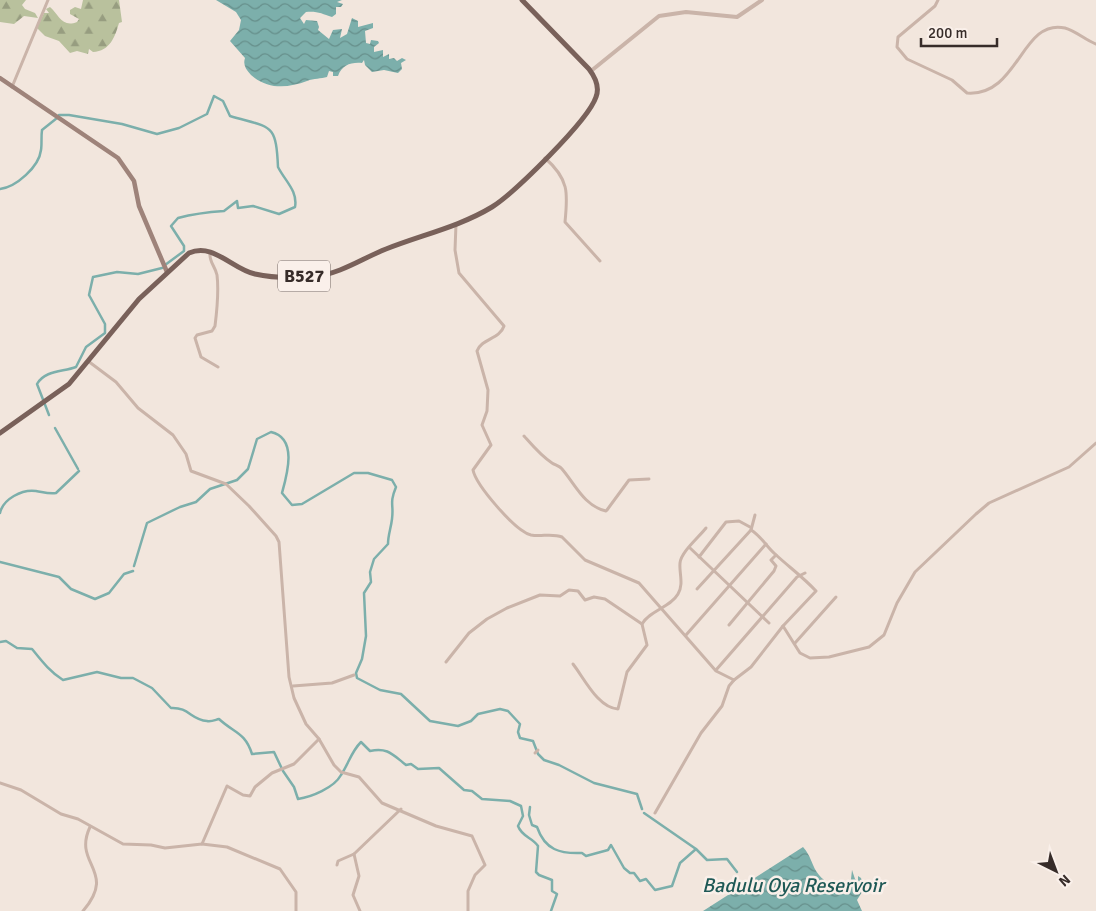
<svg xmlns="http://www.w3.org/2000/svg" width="1096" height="911" viewBox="0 0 1096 911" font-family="Signika,sans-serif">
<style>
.forest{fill:url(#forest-firs)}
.water{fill:url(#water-waves)}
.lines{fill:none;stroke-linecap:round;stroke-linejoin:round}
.canal{stroke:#7cafab;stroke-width:2.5}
.minor{stroke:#cab4a9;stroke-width:3}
.tertiary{stroke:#cab4a9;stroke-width:4}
.secondary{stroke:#9e837a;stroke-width:4.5}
.primary{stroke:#79615a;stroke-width:5}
.labels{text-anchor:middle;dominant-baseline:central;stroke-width:5;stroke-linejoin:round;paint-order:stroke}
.shield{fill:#faf0ea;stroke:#726763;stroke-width:1}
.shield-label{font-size:18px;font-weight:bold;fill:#372c29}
.water-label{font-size:20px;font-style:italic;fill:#1f5956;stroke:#faf0ea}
</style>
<defs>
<pattern id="forest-firs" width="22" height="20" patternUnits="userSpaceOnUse" patternTransform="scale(1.25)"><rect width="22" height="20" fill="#b9c19d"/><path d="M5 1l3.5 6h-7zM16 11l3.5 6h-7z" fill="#979d80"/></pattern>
<pattern id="water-waves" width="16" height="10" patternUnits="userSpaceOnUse" patternTransform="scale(1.25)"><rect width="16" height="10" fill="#7cafab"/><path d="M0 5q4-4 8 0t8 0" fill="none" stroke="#668f8b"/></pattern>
</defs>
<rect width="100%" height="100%" fill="#f2e6dd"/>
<g class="forest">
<polygon points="0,0 26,0 22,5 25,9 35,13 38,18 24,16 14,24 0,22"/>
<path d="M83 0H119L122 22 119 23C115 37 110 51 93 52L89 49 88 54 77 51 70 53 59 41 45 36 37 28 44 13H49L46 9 50 7C59 15 62 28 77 22L79 19 70 14V10L75 7 81 9Z"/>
</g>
<g class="water">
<path d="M216 0H342L337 2 343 4 341 7H336V14L332 17C322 14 318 11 306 12L300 18 304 24 306 20 317 21 319 27 318 30 329 39 333 30 342 29 340 38 347 34 352 18 358 21V27L373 23V28L365 31 366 43 370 44 371 40 378 41 379 43 374 47V52L383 50V57L389 54V59L394 58 397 61 402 58 406 60 401 63 402 69 398 73 384 70 372 72 365 65 364 60 362 63C351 62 342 65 338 76H333V72L329 71 327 77C321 79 314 78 307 81 288 88 268 90 251 75 245 69 243 64 245 58L230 41 239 30 241 20 236 12Z"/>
<path d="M803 847C811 855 812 867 819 875 826 884 835 884 843 891L855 885 851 879 852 870 855 879 858 881V876L861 878 864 889 857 900 862 911H703Z"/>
</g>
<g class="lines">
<g class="canal">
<path d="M59 115H69L122 124 157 134 179 128 207 114 214 96 223 101 230 116C271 128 276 122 278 167 285 181 298 191 295 207L279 214 253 206 238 208 237 201 224 211C209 212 193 214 178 218L171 226 184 246V251L165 265"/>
<path d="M0 189C16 187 39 167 41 150 42 144 41 137 42 130L57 118"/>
<path d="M49 415 37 384C45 370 63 372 76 367L86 347 105 333V324L89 295 93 277 117 272 138 274 162 268"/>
<polyline points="55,428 78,469"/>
<path d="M0 513C3 499 22 489 36 491 43 492 48 494 56 493L79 471"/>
<polyline points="0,562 59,577 71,589 95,599 109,593 124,574 133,571"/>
<path d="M134 566 147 523 180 507 196 502 210 489 237 480 248 469 257 439 271 432C298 438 287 475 282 493L292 505 302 504 354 473H368L392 480 396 487C389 504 394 504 392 519 391 528 388 535 388 544L374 559 370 572 371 582 364 593 366 636 362 659 356 673 357 678 380 690 401 694 430 721 458 726 471 721 478 714 500 709 508 711 520 724 518 732 520 738 533 741 538 754 544 760 559 765 594 783 637 794 642 809"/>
<path d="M0 642 6 641 17 648 32 649C41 660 49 671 63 680L97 672 121 678H133L152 688 171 708C189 707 191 720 207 721 211 722 215 720 219 719 234 733 245 732 252 754L274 752 283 771 294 787 298 799C311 797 334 788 341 775 349 763 351 752 361 742L370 751C388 747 393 755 406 765L411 764 418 769 439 768 464 790 472 791 482 799 510 801 521 806 523 816 518 826C522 837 532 837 538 846L536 872 539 875 552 880V891L557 894 551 911"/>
<path d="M530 807 529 815 532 825 537 827C545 850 560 854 582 853L586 856 608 850 611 845 624 868 630 873H634L640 881 646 879 655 890 672 886 680 863 696 849"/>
<polyline points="644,813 696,849 707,860 727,859 737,872"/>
</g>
<g class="minor">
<path d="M938 0 935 6 898 37 897 47 907 59 952 80 967 93C1019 97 1021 18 1065 28 1076 31 1085 40 1096 44"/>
<polyline points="12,87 48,0"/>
<path d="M545 158C569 179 568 193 565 222L600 261"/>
<path d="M456 224 455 250 459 273 504 326C500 339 481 339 477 351L488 390 487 411 482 425 491 445 473 470C476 485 515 531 531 535 541 537 552 533 562 537L585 560 639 583 716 671 734 680 751 667 783 626 816 591C803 577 789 567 775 554 766 546 761 536 751 530"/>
<path d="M210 253C209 262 215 266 217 275 219 291 217 310 215 326L212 331 197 335 195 338 201 357 218 367"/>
<polyline points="88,361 116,382 138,408 173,435 186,454 191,471 226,484 249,506 276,536 279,542 289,677 294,698 306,724 319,739 334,765 341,772 359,777 382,803 436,826 472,836 485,865 475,875 468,891 468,911"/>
<path d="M524 436C532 445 541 456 552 463 555 465 560 466 562 469 575 484 584 506 606 511L607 510 629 480 649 479"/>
<polyline points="690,548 769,623"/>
<polyline points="699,557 726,522 739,521 750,527"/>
<polyline points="697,589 751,530 755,515"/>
<polyline points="729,625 774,571 776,566 771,560 776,555"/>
<polyline points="783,626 800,653 810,658 829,657 869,647 884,635 897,603 915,572 976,514 989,503 1069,467 1096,443"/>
<polyline points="686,635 766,544"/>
<polyline points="795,643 836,597"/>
<polyline points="446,662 469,633 487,619 507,608 540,595 560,596 569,590 578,591 585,600 594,597 605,599 642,624"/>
<path d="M573 664C584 678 598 708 618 709L627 672 647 645 642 624C650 610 670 608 678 594 684 584 679 573 680 563 681 552 699 537 706 528"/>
<polyline points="716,670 797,577 805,573"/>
<polyline points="293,686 332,683 354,675"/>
<polyline points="535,753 538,750"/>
<polyline points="0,783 21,790 61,814 78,819 123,844 151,845 165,848 202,844"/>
<polyline points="655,813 701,733 722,706 729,686 734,680"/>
<polyline points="337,865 338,861 354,854"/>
<path d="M83 911C118 870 72 865 90 827"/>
<polyline points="296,911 296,892 280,869 227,847 202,844 227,786 243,795 250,796 255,787 272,773 294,764 319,739"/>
<polyline points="360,911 353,895 359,876 354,854 401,809"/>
</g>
<polyline class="tertiary" points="591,71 659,16 686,12 737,17 762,0"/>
<polyline class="secondary" points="0,78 118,158 134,181 139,206 167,272"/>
<path class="primary" d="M0 433 69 384 139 299 189 253C213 242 232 269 255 274 273 278 297 278 316 276 340 274 363 258 386 249 421 235 459 227 492 207 514 193 588 121 596 97 600 87 595 77 589 69L522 0"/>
</g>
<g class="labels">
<rect class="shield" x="278" y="260.5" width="52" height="31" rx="4"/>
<g class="shield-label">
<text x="304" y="276">B527</text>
</g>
<g class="water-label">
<text x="793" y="885">Badulu Oya Reservoir</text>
</g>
</g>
<g transform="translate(1056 871) rotate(138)" stroke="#faf0ea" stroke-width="4" paint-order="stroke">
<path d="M0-4L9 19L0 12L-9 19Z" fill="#372c29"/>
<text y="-8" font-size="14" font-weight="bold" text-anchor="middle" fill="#372c29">N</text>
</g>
<path d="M921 38v8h76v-8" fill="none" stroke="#372c29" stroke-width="2.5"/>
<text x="928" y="38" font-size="15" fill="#372c29" stroke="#faf0ea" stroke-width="4" paint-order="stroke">200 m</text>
</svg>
